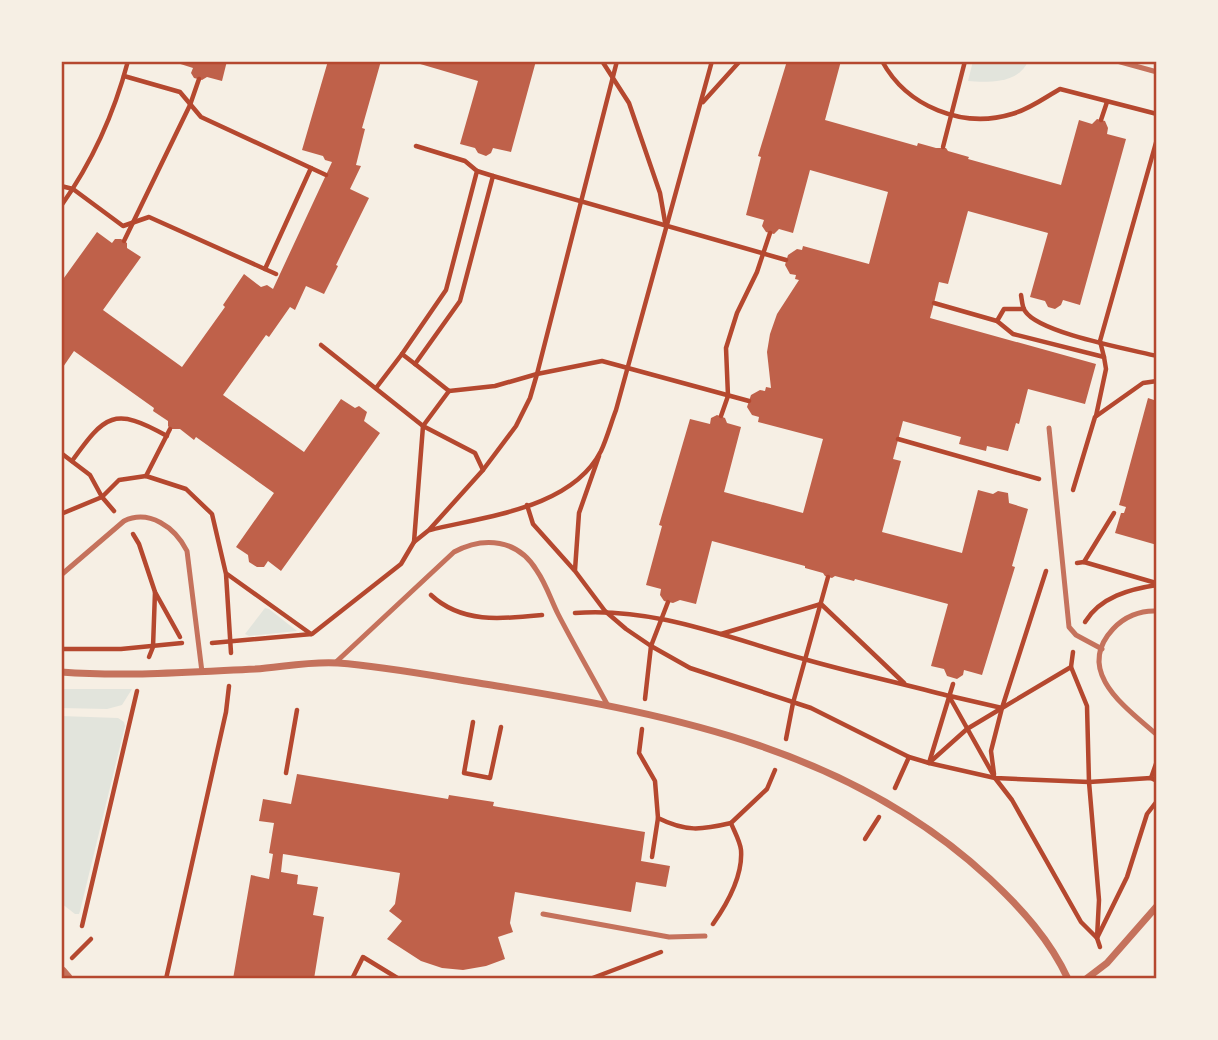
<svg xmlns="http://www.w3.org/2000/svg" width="1218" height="1040" viewBox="0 0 1218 1040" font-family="Karla,sans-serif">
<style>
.green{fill:#e2e4dc}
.building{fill:#bf614a}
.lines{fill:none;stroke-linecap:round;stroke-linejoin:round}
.path{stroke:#b5482f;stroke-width:4.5}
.service{stroke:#c5725c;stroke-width:5}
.minor{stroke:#c5725c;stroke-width:7}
.tertiary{stroke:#c5725c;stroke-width:12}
.neatline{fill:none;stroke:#b5482f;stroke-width:2.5}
</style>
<rect width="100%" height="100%" fill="#f6efe4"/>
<g class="green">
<path d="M973 61H1028C1020 83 987 83 968 81Z"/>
<polygon points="265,608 269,609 297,631 249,636 245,634"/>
<polygon points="61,689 132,689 122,705 107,709 61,708"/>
<polygon points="61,716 118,718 124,722 125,726 80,911 79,914 75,914 61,903"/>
</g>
<g class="building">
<polygon points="171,61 227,61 222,81 207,77 202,80 194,78 191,73 193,68"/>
<polygon points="328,61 381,61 362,128 365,129 356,165 361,166 350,189 369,198 336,265 338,266 324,294 306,286 295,310 290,307 269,337 266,335 223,395 304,452 341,399 355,408 359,406 367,412 364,421 380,433 281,571 268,561 264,567 257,567 249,562 248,555 236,547 274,493 196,437 194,440 180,429 170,429 168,426 168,421 153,411 154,408 74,351 61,370 61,282 97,232 112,243 115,239 121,239 127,243 127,248 141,257 103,310 182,367 225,307 223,305 244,274 261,287 267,285 273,289 332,162 325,160 323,156 302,150"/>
<polygon points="410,61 536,61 511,152 493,148 491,153 486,156 478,153 475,148 460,144 478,81"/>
<polygon points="787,61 841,61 825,120 917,146 918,143 936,148 946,148 948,151 969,157 968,159 1061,185 1079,120 1092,124 1097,119 1105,121 1108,128 1107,134 1126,139 1080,305 1063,300 1061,305 1055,309 1048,307 1045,301 1030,297 1048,233 968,211 948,284 939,282 934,303 930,318 1096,364 1085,404 1028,389 1019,424 1016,423 1008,451 987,446 986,451 959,444 961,437 903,421 893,459 901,461 882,532 962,553 978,490 993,494 998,491 1008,493 1009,503 1028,509 1012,566 1015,567 982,675 964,670 963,675 957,679 947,676 944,669 931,666 948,604 855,579 854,581 835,576 832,578 825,576 823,573 805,568 805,566 712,541 696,604 680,600 673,603 664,601 660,595 661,589 646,585 662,526 659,525 690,419 710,424 711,418 717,415 725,418 727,423 741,427 724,492 803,513 823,439 758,422 759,417 752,415 747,407 751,395 760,390 765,391 766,387 771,388 767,352 770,334 777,314 799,280 795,279 796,275 790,274 785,265 788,255 797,249 802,250 803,246 869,264 888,192 810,170 793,233 779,229 774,234 766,232 762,226 764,220 746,215 761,157 758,156"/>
<polygon points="1148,398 1157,401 1157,545 1115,533 1121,513 1124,513 1126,507 1119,505"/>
<polygon points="297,774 448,799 449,795 494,802 493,806 645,832 641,861 670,866 666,887 636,882 631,912 515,892 510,923 513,932 498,937 505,959 486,966 463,970 442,968 421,961 387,939 402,921 389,911 395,904 400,873 283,854 281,872 298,875 297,884 318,887 313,915 324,917 314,979 233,979 251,875 269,879 273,854 269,853 274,823 259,821 263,799 291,804"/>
</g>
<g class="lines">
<g class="path">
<polyline points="602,61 629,103 660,193 665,222"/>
<path d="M882 61C907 107 963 129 1012 114 1030 109 1044 98 1060 89L1157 114"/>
<polyline points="124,76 180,92 201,117 326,175"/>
<polyline points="703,102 740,61"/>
<polyline points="1101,120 1107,102"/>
<polyline points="943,147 965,61"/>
<polyline points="477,171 493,176"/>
<polyline points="61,186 73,189 123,226 149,217 276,274"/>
<path d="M61 206C93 161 114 114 128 61"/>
<polyline points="124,241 190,105 199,79"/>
<polyline points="265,269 311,168"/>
<path d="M1021 295C1022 300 1022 307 1025 311 1039 333 1128 349 1157 356"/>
<polyline points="934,303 997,321 1013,334 1104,357 1100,341 1157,139"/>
<polyline points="997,321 1004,309 1024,309"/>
<polyline points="321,345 423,426 475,453 483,470"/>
<polyline points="402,354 446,290 477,171 465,161 416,146"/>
<polyline points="376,388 402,354 415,364"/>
<polyline points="749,401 602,361 537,374 495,386 449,391 415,364 460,301 493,176 786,260"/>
<polyline points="721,416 728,396 726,348 737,313 757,272 770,233"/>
<polyline points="1096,416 1106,369 1104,357"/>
<polyline points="898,439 1039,479"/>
<polyline points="61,453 90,475 102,497 119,480 146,476 186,489 212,514 226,574 231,653"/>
<path d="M72 461C105 415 114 406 167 436"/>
<polyline points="146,476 170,429"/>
<polyline points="1073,490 1095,417 1143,383 1157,381"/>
<polyline points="527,505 533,524 575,571 605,611 626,629 651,646 690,668 811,708 909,757 929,763 967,729 1002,708 1046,571"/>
<polyline points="61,514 102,497 114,511"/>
<path d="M430 530C487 516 572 508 601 451 607 438 611 423 616 410L712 61"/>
<polyline points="133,534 139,544 155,592 180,637"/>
<polyline points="414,542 423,426 449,391"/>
<polyline points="1084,562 1114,513"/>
<polyline points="1077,563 1084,562 1156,583"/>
<polyline points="575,570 579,513 599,456"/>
<polyline points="227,574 311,634"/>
<path d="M431 595C462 624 503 619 542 615"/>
<path d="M575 613C656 607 728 638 804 659 852 673 901 683 949 696L995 778 1012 800 1081 922 1097 938"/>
<path d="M1085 622C1100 597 1130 589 1157 585"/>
<polyline points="721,634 821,604 904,683"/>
<polyline points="212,643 312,634 401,564 414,542 429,530 483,470 516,426 530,398 537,374 617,61"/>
<polyline points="61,649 121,649 182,643"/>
<polyline points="149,657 153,647 155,592"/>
<polyline points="1071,667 1087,706 1089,782 1099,900 1097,938"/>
<polyline points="953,684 929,763 995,778 1089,782 1151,778 1157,781"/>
<polyline points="950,696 1002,708"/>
<polyline points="645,699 651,646 668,602"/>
<polyline points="473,722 464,773 490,778 501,727"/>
<path d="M642 729 639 753 655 781 658 818C686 832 701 830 731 823"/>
<polyline points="786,739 793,703 828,577"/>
<polyline points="286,773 297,710"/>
<polyline points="994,774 991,751 1002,708 1071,667 1073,652"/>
<polyline points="1151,778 1157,761"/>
<polyline points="895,788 909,757"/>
<polyline points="865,839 879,817"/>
<polyline points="652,857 658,818"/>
<path d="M713 924C727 904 743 876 741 850 740 841 734 831 731 823L767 789 775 770"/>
<polyline points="82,926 137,691"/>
<polyline points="1100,947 1097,938 1127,877 1147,814 1157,801"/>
<polyline points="72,958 91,939"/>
<polyline points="166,979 226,712 229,686"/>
<polyline points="352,979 363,957 399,979"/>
<polyline points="590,979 661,952"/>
</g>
<g class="service">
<polyline points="1117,61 1157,72"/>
<polyline points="1049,428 1069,627 1076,635 1102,649"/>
<path d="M61 575 124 521C149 509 175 527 187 551L202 672"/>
<path d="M1157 611C1140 610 1124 617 1113 629 1073 672 1128 709 1157 735"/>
<path d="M335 663 454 552C484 536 518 539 537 571 546 584 551 600 558 614 574 645 591 674 607 704"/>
<polyline points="543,914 669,937 705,936"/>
</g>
<g class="minor">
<path d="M61 672C125 677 191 672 255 669 282 667 311 661 338 663 391 667 444 678 497 686 675 715 853 751 990 879 1021 908 1050 940 1068 979"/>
<polyline points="1086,979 1107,963 1157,906"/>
</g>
<polyline class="tertiary" points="61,972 67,979"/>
</g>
<rect width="1218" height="1040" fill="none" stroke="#f6efe4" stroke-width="126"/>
<rect x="63" y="63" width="1092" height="914" class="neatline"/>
</svg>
